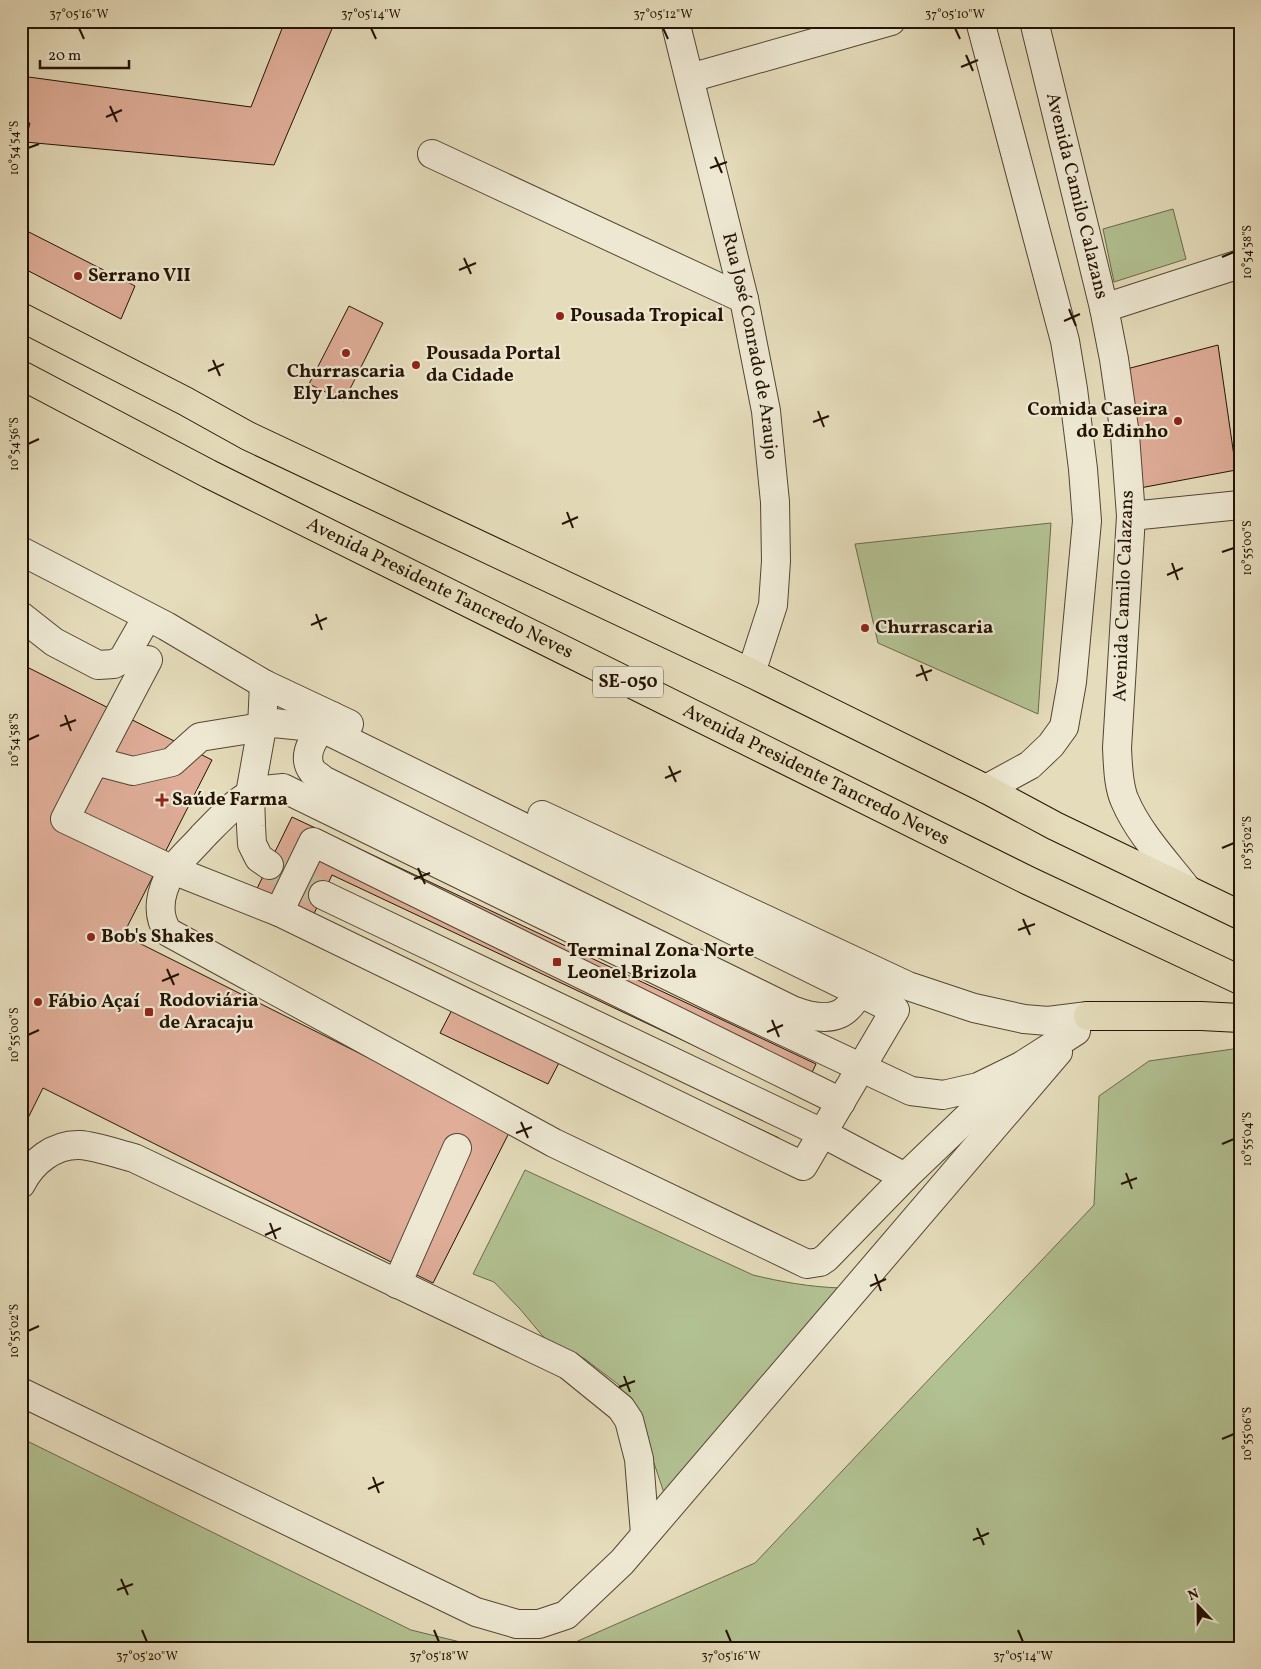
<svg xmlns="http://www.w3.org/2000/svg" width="1261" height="1669" viewBox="0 0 1261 1669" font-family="Vollkorn,serif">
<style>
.green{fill:#b2c192;stroke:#6b6a4a}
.building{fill:#dfad98;stroke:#241403}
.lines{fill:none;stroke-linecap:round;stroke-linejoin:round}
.minor-tunnel{stroke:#c8be9f;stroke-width:28;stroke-dasharray:28 14;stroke-linecap:butt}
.minor-casing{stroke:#544631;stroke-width:30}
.major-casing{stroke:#241403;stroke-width:30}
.minor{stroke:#eee8d3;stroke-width:28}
.major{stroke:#e5dcbb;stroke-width:28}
.ticks{fill:none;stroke:#241403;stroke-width:2}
.poi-dot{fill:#8f2418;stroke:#eee8d3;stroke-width:2}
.labels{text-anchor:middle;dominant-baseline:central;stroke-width:4.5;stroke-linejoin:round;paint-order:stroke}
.shield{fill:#eee8d3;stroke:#615441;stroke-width:1}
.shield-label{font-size:18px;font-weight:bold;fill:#241403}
.street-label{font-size:19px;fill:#241403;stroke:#eee8d3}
.poi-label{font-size:19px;font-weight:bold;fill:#241403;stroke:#eee8d3;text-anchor:start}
.neatline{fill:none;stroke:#241403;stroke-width:2}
.ticks-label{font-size:12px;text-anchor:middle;fill:#241403}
</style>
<rect width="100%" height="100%" fill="#e5dcbb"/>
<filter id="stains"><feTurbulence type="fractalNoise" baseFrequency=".004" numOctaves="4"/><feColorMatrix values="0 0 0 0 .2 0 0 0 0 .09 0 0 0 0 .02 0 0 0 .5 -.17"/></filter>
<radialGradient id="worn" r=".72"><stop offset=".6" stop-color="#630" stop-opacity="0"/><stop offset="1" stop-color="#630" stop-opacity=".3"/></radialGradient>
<g class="green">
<polygon points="1173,209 1186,259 1114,282 1103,229"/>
<polygon points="1051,523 1038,714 878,643 855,544"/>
<polygon points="1240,1048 1240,1648 562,1648 755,1563 1094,1205 1099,1096 1149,1061"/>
<path d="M525 1170 753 1275C782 1282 810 1287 841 1288L664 1493 641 1424 619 1385 585 1359 546 1340 520 1309 494 1282 473 1274Z"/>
<polygon points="21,1438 411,1630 485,1648 21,1648"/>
</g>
<g class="building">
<polygon points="285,21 324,21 334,24 274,165 25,142 30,123 21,122 21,76 251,107"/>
<polygon points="21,228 135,286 121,319 21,267"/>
<polygon points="349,306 383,323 344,401 309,384"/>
<polygon points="1218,345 1236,470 1140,488 1119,371"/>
<polygon points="21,664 212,760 123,935 511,1129 433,1283 43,1088 21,1132"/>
<polygon points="292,817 816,1064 801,1096 332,875 312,918 779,1138 770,1157 561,1059 548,1084 440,1033 454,1006 247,909"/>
</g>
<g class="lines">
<polyline class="minor-tunnel" points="269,865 294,881 323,895"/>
<g class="minor-casing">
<g id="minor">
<path id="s1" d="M675 21 744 299 766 411 775 502 776 561 773 605 751 673"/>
<polyline points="980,21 1065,341 1073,389 1083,469 1087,521 1072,682 1064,727 1051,745 1030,765 986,789"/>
<path id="s2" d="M1034 21 1104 308 1114 359 1125 435 1131 516 1117 748C1118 765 1118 786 1125 801 1138 832 1166 862 1187 889"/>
<polyline points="690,78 891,21"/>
<polyline points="432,154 744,299"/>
<polyline points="1104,308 1240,264"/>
<polyline points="1131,516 1240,505"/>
<polyline points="21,551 166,626 264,684 349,724"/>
<polyline points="21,616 54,642 98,665 114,664 123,659 147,617"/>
<polyline points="264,684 262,727 250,794 251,826 252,844 259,858 269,865"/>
<path d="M332 716C320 730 298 753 313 772 316 775 320 777 323 780L792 1010C832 1025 853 1018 865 974"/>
<path d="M95 761 133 771 172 762 200 737 262 727 274 723 322 728 895 1010 803 1166 279 912 173 870 65 819C92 766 120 713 148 660"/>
<polyline points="542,815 908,986 974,1008 1024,1019 1048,1021 1088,1016"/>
<polyline points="323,895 822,1133 905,1177"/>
<polyline points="279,912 313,842 841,1102"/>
<path d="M1021 1066 905 1177 826 1258 820 1262 807 1264 554 1143 168 932C155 913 161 890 172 871 180 858 194 847 203 836 217 822 232 805 249 795 258 790 272 789 283 788L728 1005 911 1091 943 1095 978 1087 1021 1066 1076 1031"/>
<path d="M21 1184C32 1162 54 1144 80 1145 96 1146 118 1154 134 1158L568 1365 621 1408 629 1420 639 1459 645 1534"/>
<polyline points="397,1284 457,1148"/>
<polyline points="21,1392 476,1612 517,1624 539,1624 566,1615 622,1562 1058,1052"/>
</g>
</g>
<g class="major-casing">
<g id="major">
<polyline points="21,317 185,401 248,436 751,673 986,789 1055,826 1240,915"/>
<path id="s3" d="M21 375 209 474 1029 881 1240 980"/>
<polyline points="1088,1016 1201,1016 1240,1018"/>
</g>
</g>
<use href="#minor" class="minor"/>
<use href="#major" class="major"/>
</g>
<path class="ticks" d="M79 28 84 39M371 28 376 39M663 28 668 39M955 28 960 39M966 55 973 71M961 67 978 60M110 106 117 122M106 117 122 110M28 148 39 144M715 157 722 173M710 168 727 162M1222 257 1234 252M464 258 471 274M459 270 476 263M1069 309 1076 326M1064 321 1080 314M213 360 220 376M208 371 224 364M818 411 824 427M813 422 829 416M28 444 39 439M567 512 573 528M562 524 578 517M1222 552 1234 548M1172 563 1178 580M1167 575 1183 568M316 614 322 630M311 625 327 618M921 665 927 681M916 676 932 670M65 715 71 731M60 726 76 720M28 740 39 735M669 766 676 782M665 778 681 771M1222 848 1234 843M418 868 425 884M414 879 430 873M1023 919 1030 935M1018 930 1035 924M167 969 174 985M162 981 179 974M772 1020 779 1037M767 1032 783 1025M28 1035 39 1030M521 1122 528 1138M516 1133 532 1127M1222 1144 1234 1139M1126 1173 1132 1189M1121 1184 1137 1178M270 1223 276 1239M265 1235 281 1228M875 1274 881 1291M870 1286 886 1279M28 1331 39 1326M624 1376 630 1392M619 1387 635 1381M1222 1439 1234 1434M373 1477 379 1493M368 1489 384 1482M977 1528 984 1545M973 1540 989 1533M121 1579 128 1595M117 1590 133 1584M142 1630 147 1642M434 1630 439 1642M726 1630 731 1642M1018 1630 1023 1642"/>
<g class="poi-dot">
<circle cx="78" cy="276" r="5"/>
<circle cx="560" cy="316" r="5"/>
<circle cx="346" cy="353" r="5"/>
<circle cx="416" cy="365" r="5"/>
<circle cx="1178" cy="421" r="5"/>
<circle cx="865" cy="628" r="5"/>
<path d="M159.5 792.5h5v5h5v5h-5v5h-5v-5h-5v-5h5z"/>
<circle cx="91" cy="937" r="5"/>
<rect x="552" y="957" width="10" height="10" rx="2.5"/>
<circle cx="38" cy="1002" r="5"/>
<rect x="144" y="1007" width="10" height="10" rx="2.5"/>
</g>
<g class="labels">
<rect class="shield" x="593" y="666.5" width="70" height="31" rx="4"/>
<g class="shield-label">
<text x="628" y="682">SE-050</text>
</g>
<g class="street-label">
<text stroke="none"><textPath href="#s2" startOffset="180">Avenida Camilo Calazans</textPath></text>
<text stroke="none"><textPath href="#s1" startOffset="334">Rua José Conrado de Araujo</textPath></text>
<text stroke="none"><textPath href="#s3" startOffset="470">Avenida Presidente Tancredo Neves</textPath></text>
<text transform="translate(1124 596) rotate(-88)">Avenida Camilo Calazans</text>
<text stroke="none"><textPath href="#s3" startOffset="890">Avenida Presidente Tancredo Neves</textPath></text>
</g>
<g class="poi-label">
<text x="88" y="276">Serrano VII</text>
<text x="570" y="316">Pousada Tropical</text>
<text x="426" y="354">Pousada Portal<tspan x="426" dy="22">da Cidade</tspan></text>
<text x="346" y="372" text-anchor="middle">Churrascaria<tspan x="346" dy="22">Ely Lanches</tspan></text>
<text x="1168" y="410" text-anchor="end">Comida Caseira<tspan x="1168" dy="22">do Edinho</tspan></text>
<text x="875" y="628">Churrascaria</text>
<text x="172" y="800">Saúde Farma</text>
<text x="101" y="937">Bob's Shakes</text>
<text x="567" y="951">Terminal Zona Norte<tspan x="567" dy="22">Leonel Brizola</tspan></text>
<text x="159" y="1001">Rodoviária<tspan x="159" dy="22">de Aracaju</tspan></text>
<text x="48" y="1002">Fábio Açaí</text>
</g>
</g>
<rect width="1261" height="1669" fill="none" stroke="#e5dcbb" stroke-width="55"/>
<g transform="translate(1198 1606) rotate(338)" stroke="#eee8d3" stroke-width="4" paint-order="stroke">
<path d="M0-4L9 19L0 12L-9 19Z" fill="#241403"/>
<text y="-8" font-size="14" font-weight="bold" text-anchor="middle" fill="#241403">N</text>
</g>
<path d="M40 60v8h89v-8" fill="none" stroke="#241403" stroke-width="2.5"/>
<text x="48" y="60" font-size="15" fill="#241403" stroke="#eee8d3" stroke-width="4" paint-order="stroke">20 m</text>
<rect x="28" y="28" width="1206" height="1614" class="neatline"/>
<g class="ticks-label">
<text x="79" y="18">37°05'16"W</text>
<text x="371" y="18">37°05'14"W</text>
<text x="663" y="18">37°05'12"W</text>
<text x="955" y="18">37°05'10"W</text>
<text transform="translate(14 148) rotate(-90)" y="4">10°54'54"S</text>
<text transform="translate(1247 252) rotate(-90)" y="4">10°54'58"S</text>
<text transform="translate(14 444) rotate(-90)" y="4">10°54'56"S</text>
<text transform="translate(1247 548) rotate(-90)" y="4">10°55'00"S</text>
<text transform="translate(14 740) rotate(-90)" y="4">10°54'58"S</text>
<text transform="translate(1247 843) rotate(-90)" y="4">10°55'02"S</text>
<text transform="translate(14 1035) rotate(-90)" y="4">10°55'00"S</text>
<text transform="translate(1247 1139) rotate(-90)" y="4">10°55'04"S</text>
<text transform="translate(14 1331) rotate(-90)" y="4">10°55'02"S</text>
<text transform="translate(1247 1434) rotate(-90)" y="4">10°55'06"S</text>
<text x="147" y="1660">37°05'20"W</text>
<text x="439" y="1660">37°05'18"W</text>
<text x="731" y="1660">37°05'16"W</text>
<text x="1023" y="1660">37°05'14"W</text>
</g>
<rect width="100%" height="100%" filter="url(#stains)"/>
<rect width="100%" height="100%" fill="url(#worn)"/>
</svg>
